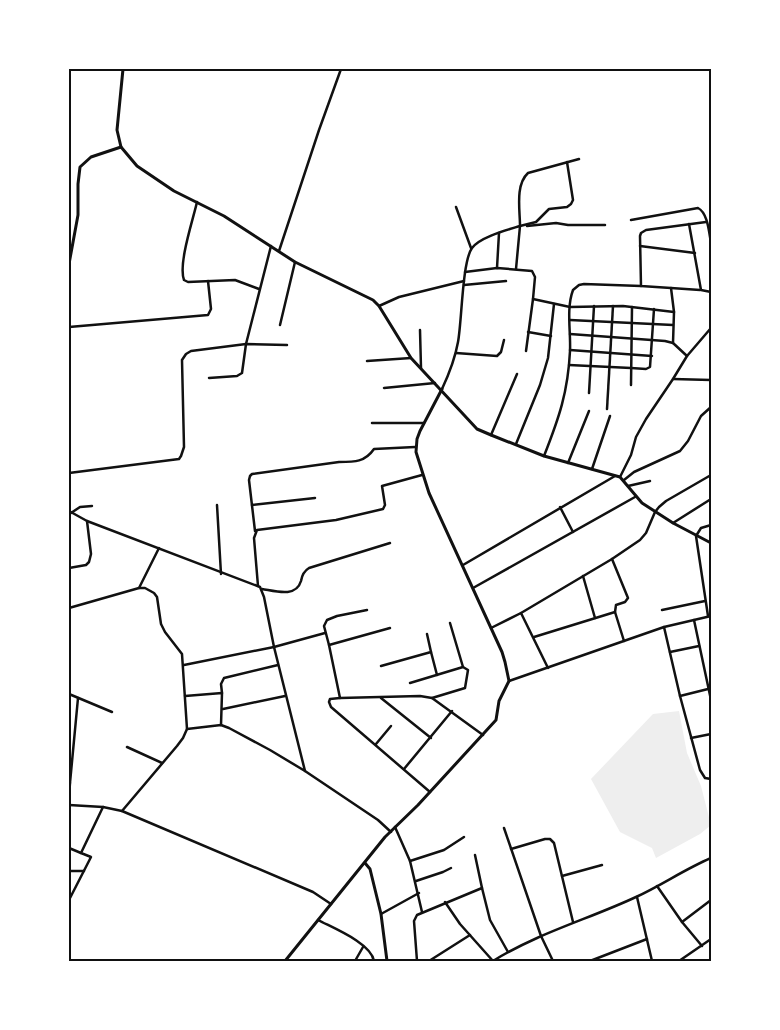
<svg xmlns="http://www.w3.org/2000/svg" width="780" height="1030" viewBox="0 0 780 1030" font-family="'Libre Baskerville',serif">
<style>
.green{fill:#eee}
.lines{fill:none;stroke-linecap:round;stroke-linejoin:round}
.minor{stroke:#111;stroke-width:2.5}
.tertiary{stroke:#111;stroke-width:3}
.neatline{fill:none;stroke:#111;stroke-width:2}
</style>
<rect width="100%" height="100%" fill="#fff"/>
<polygon class="green" points="679,711 687,753 701,786 711,825 700,834 656,858 652,848 620,832 591,779 653,714"/>
<g class="lines">
<g class="minor">
<polyline points="118,69 123,70"/>
<path d="M197 202C193 220 178 264 184 280L188 282 235 280 259 289"/>
<polyline points="456,207 471,248"/>
<path d="M631 220 698 208C708 213 709 233 711 243"/>
<polyline points="689,224 701,290 711,292"/>
<polyline points="520,226 536,222 549,209 567,207 571,204 573,200 567,162"/>
<polyline points="527,226 556,223 568,225 605,225"/>
<polyline points="640,246 695,253"/>
<polyline points="279,251 319,130 341,69"/>
<polyline points="497,268 499,233"/>
<polyline points="516,269 520,226"/>
<polyline points="465,272 497,268 532,271 535,277 533,299 570,307 623,306 674,312"/>
<polyline points="464,285 506,281"/>
<polyline points="671,288 700,290"/>
<polyline points="379,306 399,297 464,281"/>
<polyline points="570,320 673,325"/>
<polyline points="280,325 295,262"/>
<polyline points="69,327 208,315 211,309 208,281"/>
<polyline points="420,330 421,368"/>
<polyline points="528,332 551,336"/>
<polyline points="570,334 665,341 673,343"/>
<polyline points="570,350 652,356"/>
<polyline points="526,351 533,299"/>
<polyline points="456,353 497,356 501,352 504,340"/>
<polyline points="687,356 673,343 674,312 671,288 641,286 640,236 641,233 646,230 706,222"/>
<polyline points="367,361 411,358"/>
<polyline points="569,365 631,368 646,369 650,367 654,309"/>
<polyline points="209,378 237,376 242,373 246,344 271,246"/>
<polyline points="673,379 711,380"/>
<polyline points="631,385 632,307"/>
<polyline points="384,388 435,383"/>
<path d="M442 389C449 374 455 359 458 342 462 321 462 262 472 248 480 237 507 230 520 226 520 210 515 185 528 173L579 159"/>
<polyline points="589,393 594,306"/>
<polyline points="607,409 613,306"/>
<polyline points="372,423 424,423"/>
<polyline points="491,435 517,374"/>
<polyline points="516,444 540,385 548,358 554,304"/>
<path d="M544 456C559 418 568 392 570 351 571 332 566 309 573 290L579 285 584 284 641 286"/>
<polyline points="568,463 589,411"/>
<polyline points="592,469 610,416"/>
<polyline points="69,473 179,459 181,456 184,447 182,360 186,354 191,351 246,344 287,345"/>
<polyline points="620,477 631,455 636,437 646,419 673,379 687,356 711,328"/>
<polyline points="624,480 634,472 680,451 688,441 701,416 711,407"/>
<polyline points="628,486 650,481"/>
<polyline points="217,505 221,574"/>
<polyline points="252,505 315,498"/>
<polyline points="560,507 573,532"/>
<polyline points="69,511 87,521 260,587 264,597 274,647 305,771 378,820 391,832"/>
<polyline points="71,513 80,507 92,506"/>
<polyline points="673,523 711,499"/>
<path d="M255 531 249 480 250 476 252 474 339 462C355 462 365 462 374 449L415 447"/>
<polyline points="612,559 628,598 625,602 616,605 615,612"/>
<polyline points="463,565 615,476"/>
<polyline points="69,568 86,565 89,562 91,554 87,521"/>
<polyline points="583,576 595,618"/>
<polyline points="258,586 254,538 257,530 336,520 383,509 385,505 382,486 422,475"/>
<polyline points="139,588 145,588 154,593 157,597 161,624 165,632 182,654 187,729 183,738 177,746 122,811 313,892 331,904"/>
<polyline points="473,588 635,497"/>
<path d="M262 589C275 591 296 598 301 581 302 575 304 571 309 568L390 543"/>
<polyline points="69,608 139,588 159,548"/>
<polyline points="662,610 705,601"/>
<polyline points="521,613 612,559 640,540 646,533 655,512 659,507 666,501 711,475"/>
<polyline points="708,616 696,536 701,528 711,525"/>
<polyline points="694,620 711,700"/>
<polyline points="664,627 680,696"/>
<polyline points="491,628 521,613 548,668"/>
<polyline points="534,637 615,612 624,641"/>
<polyline points="329,645 324,626 327,620 337,616 367,610"/>
<polyline points="431,652 437,675"/>
<polyline points="670,652 699,646"/>
<polyline points="184,665 274,647 325,633"/>
<polyline points="381,666 431,652 427,634"/>
<polyline points="509,681 664,627 711,616"/>
<polyline points="410,683 463,667"/>
<polyline points="708,689 680,696 700,770 705,778 711,779"/>
<polyline points="222,693 221,684 224,678 278,665"/>
<polyline points="69,694 112,712"/>
<polyline points="185,696 222,693 221,725"/>
<polyline points="340,698 329,645 390,628"/>
<polyline points="381,698 431,738"/>
<polyline points="432,698 465,688 468,670 463,667 450,623"/>
<polyline points="223,709 285,696"/>
<polyline points="187,729 221,725 229,728 270,750 305,771"/>
<polyline points="691,738 711,734"/>
<polyline points="376,744 391,726"/>
<polyline points="127,747 162,763"/>
<polyline points="404,769 452,711"/>
<polyline points="69,783 70,783 78,698"/>
<polyline points="430,792 331,707 329,702 330,699 340,698 420,696 432,698 483,735"/>
<polyline points="69,797 70,783"/>
<polyline points="69,805 103,807 122,811"/>
<polyline points="395,827 410,861 422,912"/>
<polyline points="504,828 541,936 553,961"/>
<polyline points="69,848 81,853"/>
<polyline points="511,849 545,839 550,839 554,843 573,922"/>
<polyline points="475,855 482,888"/>
<polyline points="410,861 444,850 464,837"/>
<polyline points="69,871 84,871"/>
<polyline points="562,876 602,865"/>
<polyline points="416,881 443,872 451,868"/>
<polyline points="657,886 682,922 702,946"/>
<polyline points="637,897 652,961"/>
<polyline points="69,900 91,857 81,853 103,807"/>
<polyline points="445,902 460,924 493,961"/>
<polyline points="381,914 419,893"/>
<path d="M318 920C333 928 371 943 374 961"/>
<polyline points="682,922 711,900"/>
<polyline points="355,961 363,947"/>
<polyline points="417,961 414,921 417,915 482,888 490,920 508,952"/>
<polyline points="429,961 470,935"/>
<path d="M493 961C538 933 589 919 636 897 662 885 685 869 711 858"/>
<polyline points="590,961 647,939"/>
<polyline points="679,961 711,939"/>
</g>
<g class="tertiary">
<polyline points="123,69 117,130 121,147 137,166 174,191 224,216 295,262 373,300 379,306 411,358 477,429 491,435 544,456 620,477 642,503 673,523 711,543"/>
<polyline points="69,264 78,215 78,184 80,167 91,157 121,147"/>
<polyline points="365,863 370,869 381,914 387,961"/>
<polyline points="285,961 385,837 418,805 496,720 499,701 509,681 505,662 502,652 429,493 416,452 417,439 420,431 442,389"/>
</g>
</g>
<rect width="780" height="1030" fill="none" stroke="#ffffff" stroke-width="140"/>
<rect x="70" y="70" width="640" height="890" class="neatline"/>
</svg>
